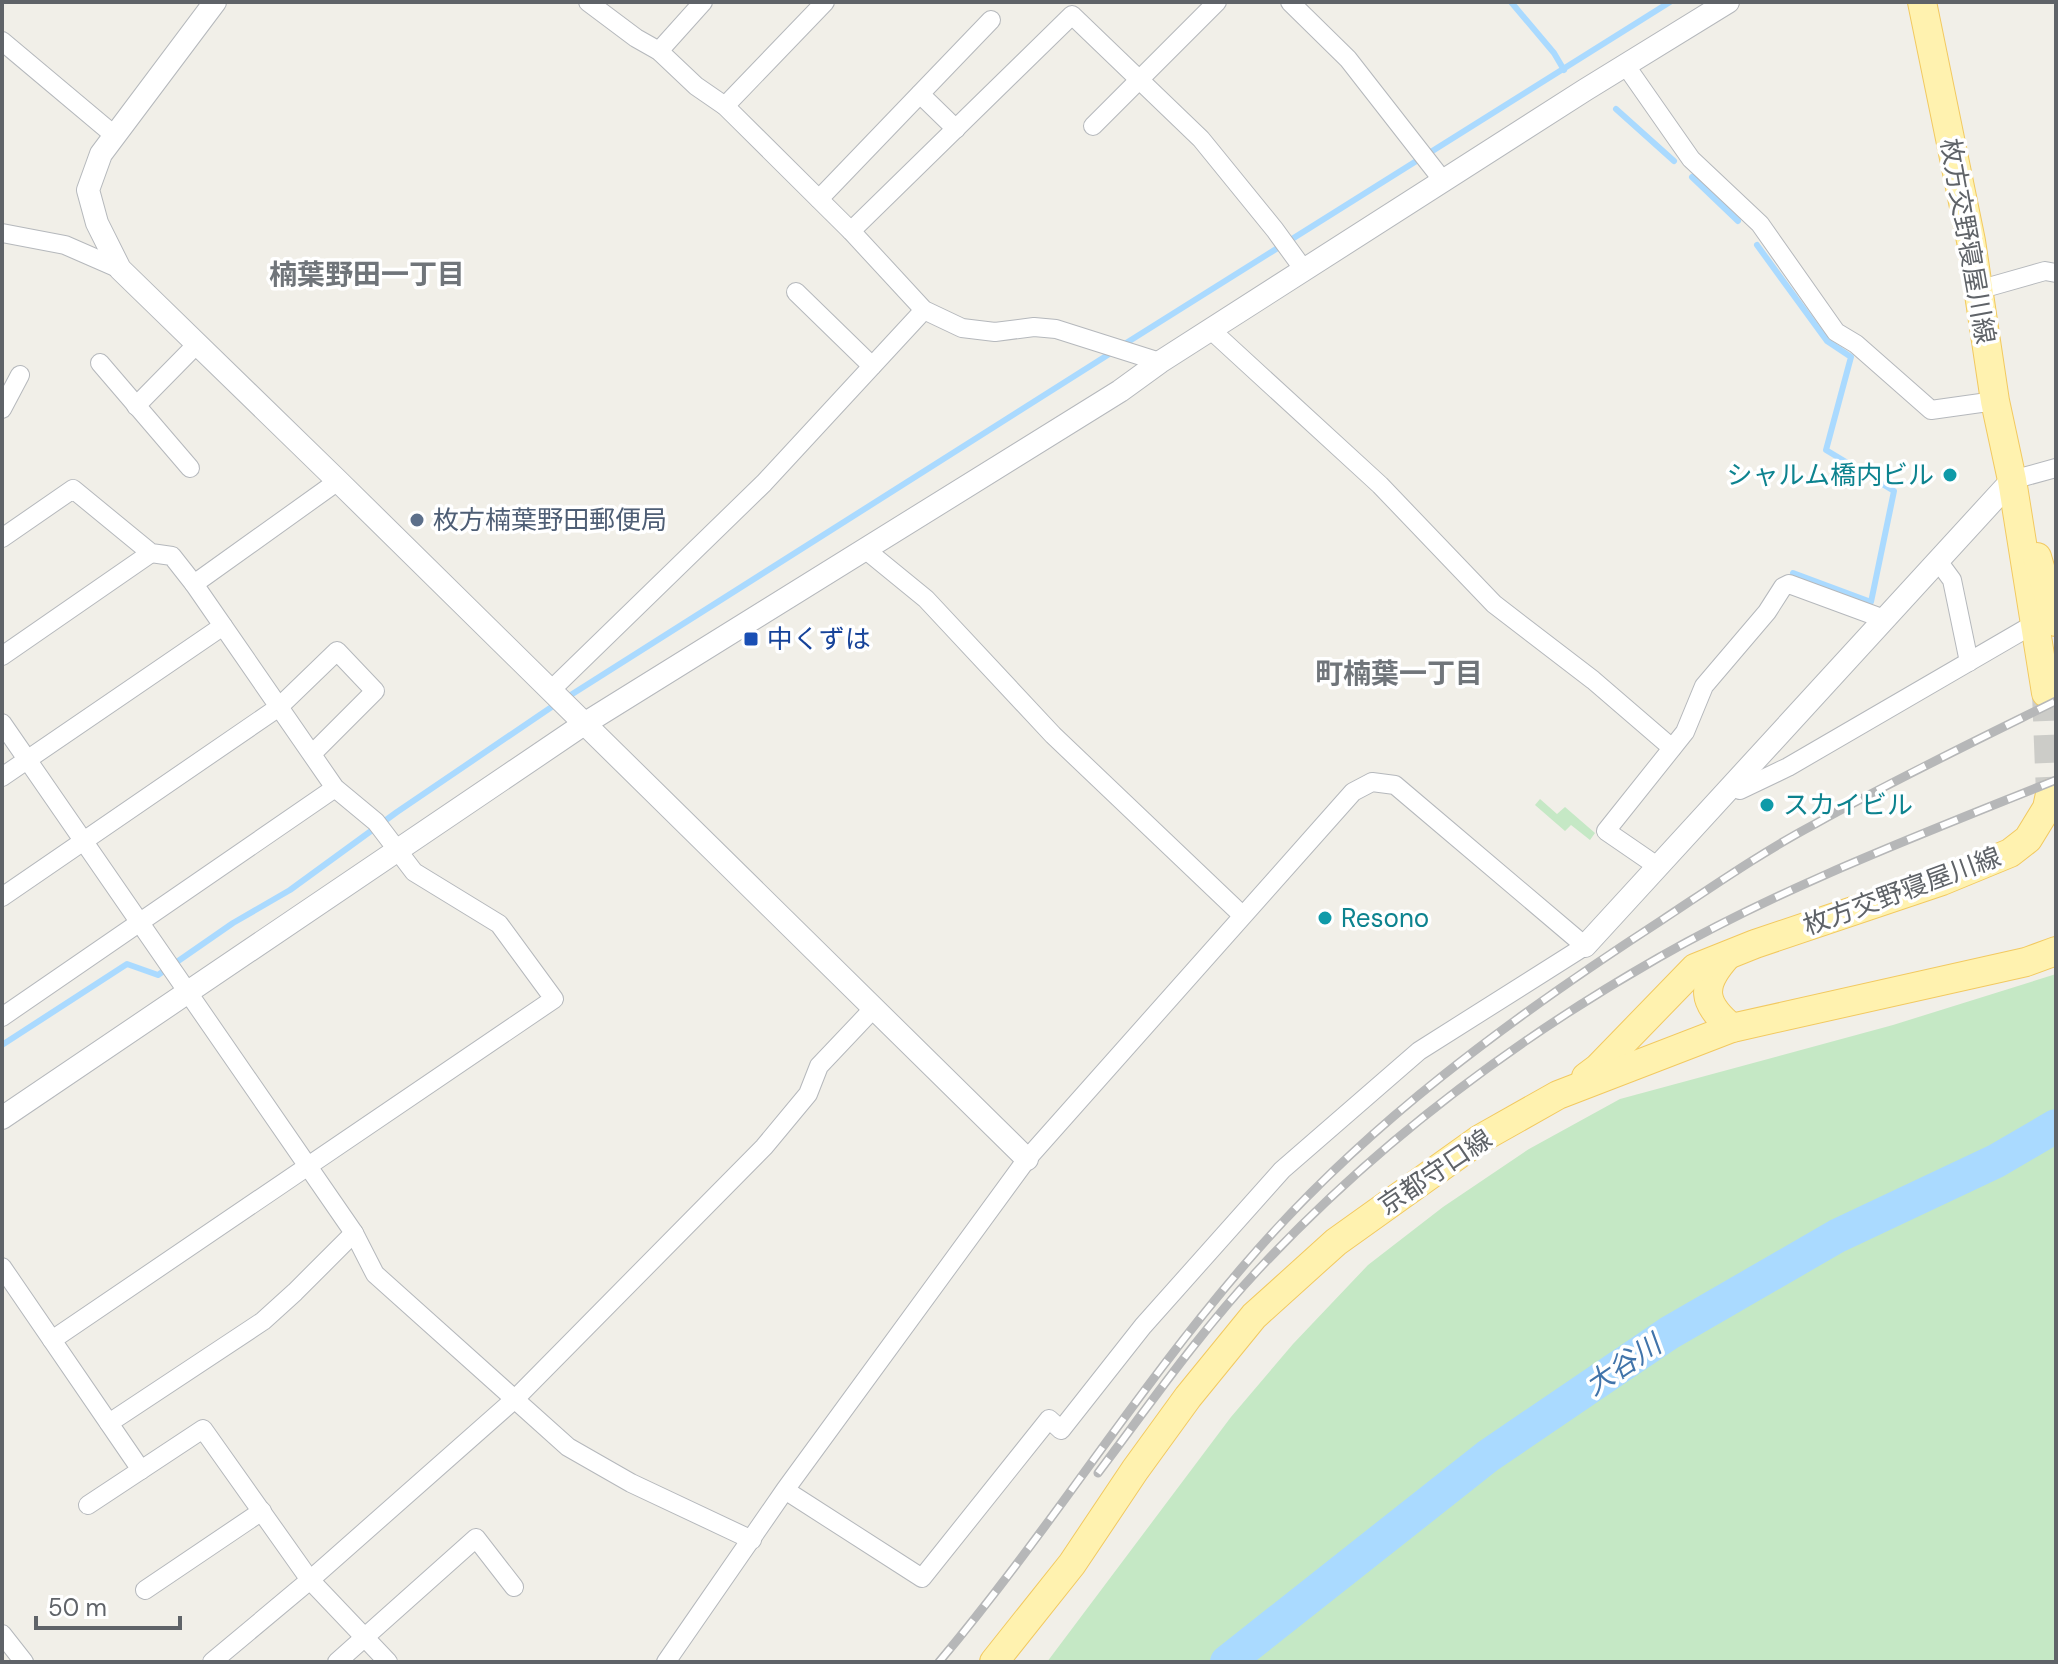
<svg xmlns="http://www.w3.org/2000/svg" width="2058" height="1664" viewBox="0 0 2058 1664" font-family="'DM Sans','Noto Sans JP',sans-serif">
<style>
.grass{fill:#c5e8c5}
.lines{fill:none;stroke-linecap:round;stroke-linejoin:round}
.stream{stroke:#aadaff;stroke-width:6}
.river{stroke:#aadaff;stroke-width:34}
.primary-tunnel{stroke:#ccccc8;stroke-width:28;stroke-dasharray:28 14;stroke-linecap:butt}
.minor-casing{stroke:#b5b8bc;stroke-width:20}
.tertiary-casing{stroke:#b5b8bc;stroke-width:24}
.primary-casing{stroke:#f2c960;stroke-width:30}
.minor{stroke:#fff;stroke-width:18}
.tertiary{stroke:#fff;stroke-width:22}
.primary{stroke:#fff2af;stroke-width:28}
.rail-casing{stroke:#b6b7b8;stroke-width:9}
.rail{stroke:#fff;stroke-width:6;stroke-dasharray:18;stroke-linecap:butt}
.culture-dot{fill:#0f9aa8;stroke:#fff;stroke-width:3}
.service-dot{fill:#5c6f8a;stroke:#fff;stroke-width:3}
.transit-dot{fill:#1a4fb4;stroke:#fff;stroke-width:3}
.labels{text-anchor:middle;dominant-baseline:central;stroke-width:7;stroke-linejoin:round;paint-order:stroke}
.street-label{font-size:26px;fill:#5f6368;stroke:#fff}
.culture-label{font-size:26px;fill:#0d838f;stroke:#fff;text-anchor:start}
.service-label{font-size:26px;fill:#4e5e75;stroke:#fff;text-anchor:start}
.transit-label{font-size:26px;fill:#164399;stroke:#fff;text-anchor:start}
.neighbourhood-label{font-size:28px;font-weight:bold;fill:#70757a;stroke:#fff}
.water-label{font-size:28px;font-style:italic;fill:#4174aa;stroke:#fff}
</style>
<rect width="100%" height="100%" fill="#f1efe8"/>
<g class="grass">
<polygon points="1540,799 1557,814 1565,807 1595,833 1590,840 1571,825 1565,831 1535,805"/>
<polygon points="2056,974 2056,1662 1047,1662 1231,1417 1293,1344 1368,1265 1443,1207 1529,1149 1620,1099 1893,1025"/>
</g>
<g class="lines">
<g class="stream">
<polyline points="1511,2 1554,53 1564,70"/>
<polyline points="1616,109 1674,161"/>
<polyline points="1692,177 1738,221"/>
<polyline points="1757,245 1827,341 1851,357 1826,450 1894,491 1871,602 1793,573"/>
<polyline points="1123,345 1670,2"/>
<polyline points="566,698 1114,351"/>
<polyline points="2,1045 127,964 158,975 233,923 290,890 397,812 556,704"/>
</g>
<polyline class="river" points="1227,1662 1488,1456 1669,1333 1837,1236 1996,1161 2056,1126"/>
<polyline class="primary-tunnel" points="2046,693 2050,794"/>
<g class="minor-casing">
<g id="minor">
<polyline points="588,2 636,38 659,51 696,86 725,106 851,231 924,310 962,328 995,332 1034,327 1056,329 1160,362"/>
<polyline points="1290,2 1348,59 1444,182"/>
<polyline points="2,41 114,135"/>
<polyline points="659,51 703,2"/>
<polyline points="1626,66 1691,159 1760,224 1836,332 1856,344 1931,410 1995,401"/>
<polyline points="920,94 956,129"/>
<polyline points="725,106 825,2"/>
<polyline points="1093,126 1217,2"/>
<polyline points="819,199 991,20"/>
<polyline points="851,231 1072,15 1201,139 1275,230 1304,270"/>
<polyline points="2,233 65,245 120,269"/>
<polyline points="1978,290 2045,271 2056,273"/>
<polyline points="796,292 872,366"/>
<polyline points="1211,330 1380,485 1494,604 1593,680 1672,748"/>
<polyline points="100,363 190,468"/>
<polyline points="136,406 197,344"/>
<polyline points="2,409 20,375"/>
<polyline points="2012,480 2056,468"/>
<polyline points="2,538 73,489 151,553 172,556 194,584 335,788 376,822 414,872 499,924 554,999 52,1340"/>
<polyline points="866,550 926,599 1053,735 1242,915"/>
<polyline points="1938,561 1952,580 1969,662"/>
<polyline points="194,584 338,481"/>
<polyline points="2,656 151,553"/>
<polyline points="550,691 764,483 924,310"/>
<polyline points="2,723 354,1233 375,1274 568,1447 631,1483 752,1540"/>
<polyline points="2,777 223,626"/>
<polyline points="1731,786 1740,790 1788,767 2034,624"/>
<polyline points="1657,866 1606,831 1685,732 1704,686 1767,612 1783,587 1789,584 1884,619"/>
<polyline points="2,897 279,707 337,651 375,691 312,754"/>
<polyline points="2,1017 335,788"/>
<polyline points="2,1267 141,1470"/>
<polyline points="109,1423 263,1321 295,1292 354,1233"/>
<polyline points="88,1505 203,1429 310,1580 388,1662"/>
<polyline points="145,1590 262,1511"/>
<polyline points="2,1634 24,1662"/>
<polyline points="212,1662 310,1580 516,1398 764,1147 808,1094 819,1066 873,1009"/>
<polyline points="337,1662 476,1538 514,1587"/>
<polyline points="666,1662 785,1490 1027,1159 1353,792 1372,782 1395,785 1585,946 1419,1051 1282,1170 1143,1326 1061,1430 1049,1419 922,1578 785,1490"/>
</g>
</g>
<g class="tertiary-casing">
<g id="tertiary">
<polyline points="215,2 101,154 88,190 97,223 120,269 338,481 1027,1159"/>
<polyline points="1585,946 2012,480"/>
<polyline points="2,1118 584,724 1120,391 1160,362 1585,90 1728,2"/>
</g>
</g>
<g class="primary-casing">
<g id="primary">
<polyline points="1922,2 1971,241 1995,401 2012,480 2046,693"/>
<polyline points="2037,557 2056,622"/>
<path d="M1727 956C1700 986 1702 1003 1732 1028"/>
<polyline points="1586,1077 1598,1068 1695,968 1755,944 1942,881 2010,853 2028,839 2047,808 2050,794"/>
<polyline points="994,1662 1072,1564 1135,1470 1188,1397 1254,1316 1336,1242 1480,1139 1558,1095 1732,1028 2026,962 2056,951"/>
</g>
</g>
<use href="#minor" class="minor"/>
<use href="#tertiary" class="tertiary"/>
<use href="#primary" class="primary"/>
<g class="rail-casing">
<g id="rail">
<path d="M1098 1473C1150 1404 1200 1332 1259 1269 1375 1145 1511 1042 1658 958 1784 886 1922 834 2056 780"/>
<path d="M939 1662C1047 1534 1136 1390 1246 1263 1364 1125 1511 1018 1662 920 1712 887 1762 852 1815 824 1894 780 1975 741 2056 701"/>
</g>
</g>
<use href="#rail" class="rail"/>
</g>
<g class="culture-dot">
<circle cx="1950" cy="475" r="8"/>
<circle cx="1767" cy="805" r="8"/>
<circle cx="1325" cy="918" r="8"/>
</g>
<circle class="service-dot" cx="417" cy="520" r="8"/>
<rect class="transit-dot" x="743" y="631" width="16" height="16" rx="4"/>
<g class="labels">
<g class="street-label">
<text transform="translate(1968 241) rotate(80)">枚方交野寝屋川線</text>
<text transform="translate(1902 891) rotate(-20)">枚方交野寝屋川線</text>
<text transform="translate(1435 1172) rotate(-34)">京都守口線</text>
</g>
<g class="culture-label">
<text x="1934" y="475" text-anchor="end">シャルム橋内ビル</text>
<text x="1783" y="805">スカイビル</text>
<text x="1341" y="918">Resono</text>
</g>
<g class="service-label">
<text x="433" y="520">枚方楠葉野田郵便局</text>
</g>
<g class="transit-label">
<text x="767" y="639">中くずは</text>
</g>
<g class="neighbourhood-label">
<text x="367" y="274">楠葉野田一丁目</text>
<text x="1399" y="673">町楠葉一丁目</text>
</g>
<g class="water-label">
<text transform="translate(1623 1365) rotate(-34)">大谷川</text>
</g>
</g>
<rect width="2058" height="1664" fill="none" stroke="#5f6368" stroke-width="8"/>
<path d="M36 1616v12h144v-12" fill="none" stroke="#5f6368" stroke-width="4"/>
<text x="48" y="1616" font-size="24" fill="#5f6368" stroke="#ffffff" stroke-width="6" paint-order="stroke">50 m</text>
</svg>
